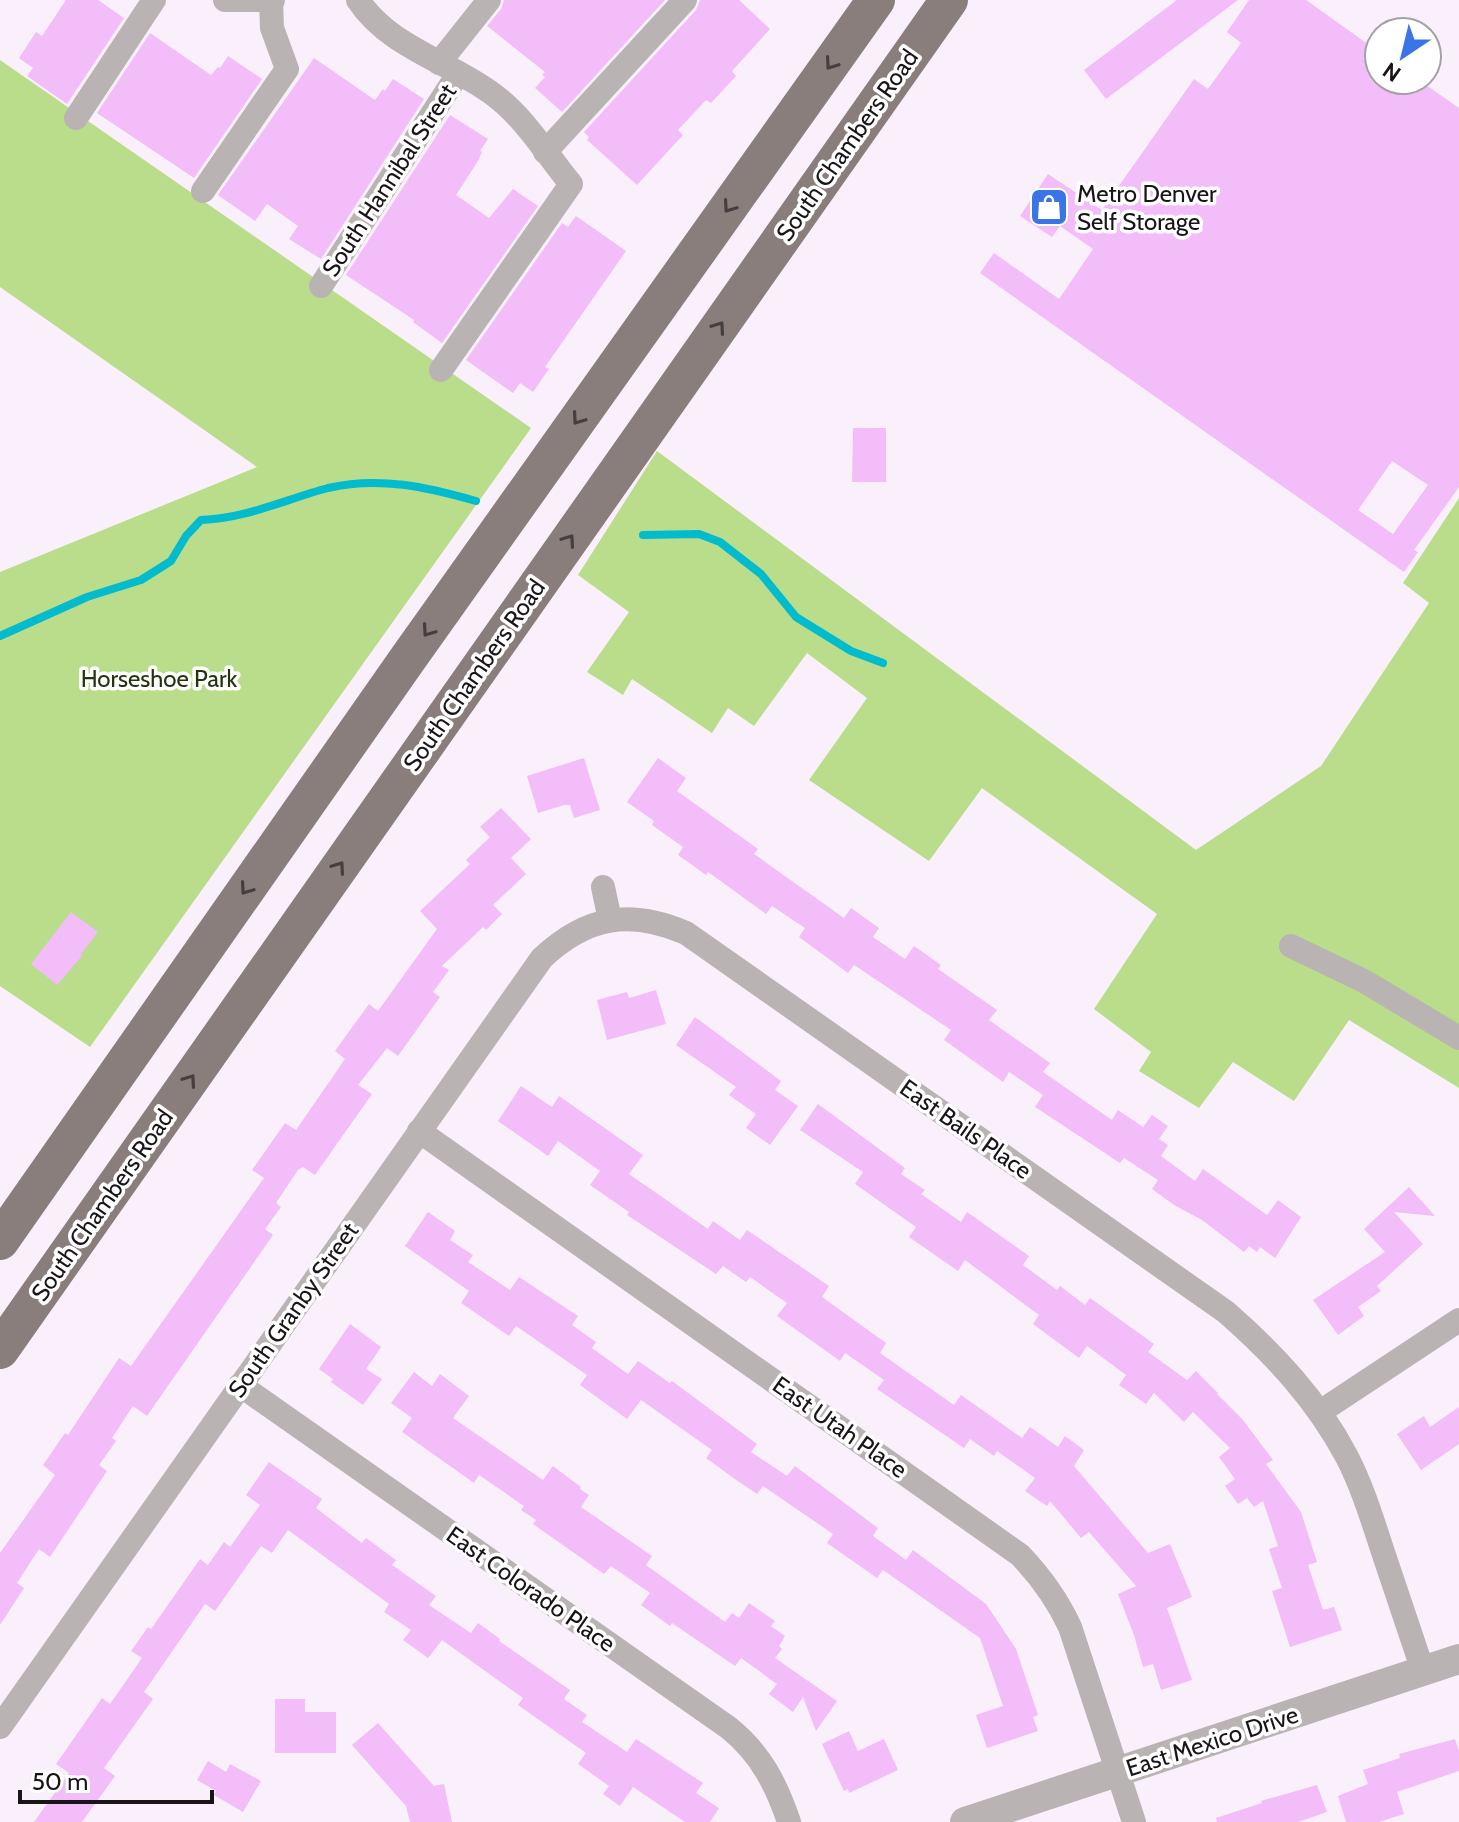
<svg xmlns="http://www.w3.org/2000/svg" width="1459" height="1822" viewBox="0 0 1459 1822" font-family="Cabin,sans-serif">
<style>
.green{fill:#b9dd8a}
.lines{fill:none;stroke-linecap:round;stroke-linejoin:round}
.stream{stroke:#02bbcc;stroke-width:8}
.building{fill:#f2bdf8;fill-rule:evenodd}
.minor{stroke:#bab3b3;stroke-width:24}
.tertiary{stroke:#bab3b3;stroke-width:30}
.primary{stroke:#8a7e7c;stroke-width:38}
.oneway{stroke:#463e40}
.labels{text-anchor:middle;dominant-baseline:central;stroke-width:7;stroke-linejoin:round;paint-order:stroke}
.street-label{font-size:24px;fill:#181418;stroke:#fff}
.poi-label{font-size:24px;fill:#181418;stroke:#fff;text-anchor:start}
.park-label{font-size:24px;fill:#25340f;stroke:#fff}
</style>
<rect width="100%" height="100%" fill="#faf0fb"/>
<g class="green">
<polygon points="0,60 531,428 90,1047 0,986 0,572 257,467 0,287"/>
<polygon points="657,451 1196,850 1321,766 1429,603 1403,583 1459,498 1459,1088 1349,1020 1294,1101 1233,1062 1199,1108 1139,1071 1151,1052 1094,1009 1157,914 982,788 929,861 809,780 867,698 807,653 754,726 728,708 712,733 632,679 623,695 587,672 629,612 578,575"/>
</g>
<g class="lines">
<g class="stream">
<polyline points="643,535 699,534 720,542 761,574 796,617 851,651 883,663"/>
<path d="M0 636 87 597 141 580 171 561 186 536 201 520C245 519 286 499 328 488 379 476 427 487 476 501"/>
</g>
</g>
<g class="building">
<polygon points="66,0 98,0 124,18 67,104 27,76 33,68 19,58 36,32 42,36"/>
<polygon points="504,0 665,0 562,112 535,88 545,77 542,75 545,72 487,26 501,9"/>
<polygon points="700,0 739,0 770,29 732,71 736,76 711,103 706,100 678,130 683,135 637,185 587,140 589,137 584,132 696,10"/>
<polygon points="1177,0 1238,0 1106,99 1084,70"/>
<path d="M1249 0H1306L1379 52V80H1419L1459 108V487L1414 550 1418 552 1404 572 980 273 994 253 1059 299 1093 249 1060 226 1052 237 1020 216 1048 174 1102 210 1194 79 1208 89 1241 43 1227 32ZM1392 461 1428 485 1393 534 1358 510Z"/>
<polygon points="150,33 211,75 218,67 220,68 228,56 262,79 194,178 97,113"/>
<polygon points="314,58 375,100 383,89 385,91 393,79 424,99 321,259 289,239 298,226 267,204 255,221 218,195"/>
<polygon points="450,115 488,139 480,151 482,152 478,161 456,195 489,218 513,189 538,206 442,343 413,322 414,320 346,275"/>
<polygon points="576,216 626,251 545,367 549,369 533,392 520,383 513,393 466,360 562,223 568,227"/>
<polygon points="853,428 886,428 886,482 852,482"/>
<polygon points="584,758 600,810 574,818 570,805 564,805 538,813 527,776"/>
<polygon points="658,758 686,778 677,791 758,849 754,854 844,918 851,908 879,928 873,937 905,959 914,946 941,965 938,969 997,1010 989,1020 1050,1063 1043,1072 1112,1120 1118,1110 1143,1127 1152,1115 1168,1126 1159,1139 1168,1145 1161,1156 1195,1181 1203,1169 1267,1215 1278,1200 1301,1217 1275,1258 1260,1247 1257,1252 1249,1246 1244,1252 1202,1220 1174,1205 1152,1189 1158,1180 1124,1158 1120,1163 1035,1107 1043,1095 1009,1072 1003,1082 944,1040 951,1030 854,965 848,973 799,937 805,928 772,906 766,914 708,872 706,875 678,855 683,847 652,825 654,821 627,802"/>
<polygon points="501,808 531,839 511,858 526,874 493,905 502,914 486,930 483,927 442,966 449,970 433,992 440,997 398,1056 387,1048 358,1085 372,1094 315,1175 303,1167 298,1170 276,1203 281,1207 265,1229 273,1235 147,1416 133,1406 112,1438 116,1441 99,1465 107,1471 50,1557 39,1549 17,1583 24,1588 0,1625 0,1553 55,1475 43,1465 65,1433 68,1435 119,1358 131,1366 264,1178 252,1170 285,1123 296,1130 345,1059 335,1051 369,1004 378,1011 437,929 420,911 470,864 466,860 490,837 480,827"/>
<polygon points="71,912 98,932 81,954 82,956 57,985 31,964"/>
<polygon points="656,990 666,1024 607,1040 597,1000 627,992 629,998"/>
<polygon points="695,1017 781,1081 775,1090 798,1106 770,1145 746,1128 756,1114 729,1095 736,1087 676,1045"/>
<polygon points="521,1086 552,1107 559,1096 643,1155 629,1174 708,1229 713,1221 740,1240 747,1230 829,1286 822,1297 886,1343 880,1353 954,1405 961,1395 1022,1438 1030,1427 1058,1447 1065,1436 1084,1450 1074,1466 1148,1553 1170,1544 1192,1597 1167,1608 1192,1680 1161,1690 1153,1664 1143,1667 1134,1635 1118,1594 1136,1586 1089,1532 1081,1538 1050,1501 1047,1506 1025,1491 1035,1478 997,1451 994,1456 970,1439 964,1448 877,1389 884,1380 845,1353 840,1361 777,1316 787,1303 750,1277 746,1282 723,1266 716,1274 627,1215 629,1212 590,1185 600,1171 558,1141 548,1156 498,1121"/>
<polygon points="818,1104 905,1168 901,1174 925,1190 921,1194 961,1222 967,1212 1029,1256 1023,1265 1057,1290 1060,1286 1085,1305 1090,1298 1154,1344 1148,1352 1187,1380 1196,1371 1218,1393 1217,1394 1243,1420 1273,1460 1266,1464 1301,1512 1317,1562 1308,1565 1323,1610 1334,1607 1342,1630 1290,1647 1272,1591 1282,1588 1269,1549 1278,1546 1263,1501 1254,1507 1247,1498 1238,1504 1225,1486 1235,1479 1219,1457 1230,1448 1193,1412 1184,1422 1154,1393 1146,1404 1119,1385 1126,1375 1087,1346 1079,1358 1033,1324 1039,1315 965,1260 958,1271 909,1237 916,1227 855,1184 863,1172 800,1130"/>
<polygon points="1409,1187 1435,1216 1394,1212 1423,1244 1377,1286 1381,1291 1358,1307 1364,1316 1338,1335 1313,1300 1385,1252 1364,1229"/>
<polygon points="428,1212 455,1231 450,1240 473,1255 468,1262 510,1290 519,1277 578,1316 572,1325 596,1342 592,1348 628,1374 638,1361 670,1383 672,1381 757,1444 751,1452 787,1476 795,1466 878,1528 873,1536 906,1560 913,1550 986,1604 1016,1649 1038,1715 1033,1717 1038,1731 987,1748 976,1715 1003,1706 980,1638 883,1570 877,1578 827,1543 833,1534 763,1486 757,1494 732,1477 706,1458 712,1450 641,1400 627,1419 580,1385 587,1375 516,1326 509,1336 461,1303 469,1291 405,1246"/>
<polygon points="350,1324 381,1347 366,1369 382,1379 363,1405 331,1382 333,1379 319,1369"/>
<polygon points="414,1372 432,1386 440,1374 469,1396 453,1418 543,1480 553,1466 581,1487 580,1489 589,1495 581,1507 652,1556 646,1565 725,1622 732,1613 739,1618 749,1603 775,1621 771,1626 785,1636 779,1646 782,1649 775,1658 837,1701 816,1731 803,1697 793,1712 769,1694 777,1684 741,1658 735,1666 672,1623 670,1626 641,1605 650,1593 611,1566 604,1574 533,1524 536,1520 521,1510 524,1506 479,1475 474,1483 402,1432 412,1418 391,1403"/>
<polygon points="1459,1407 1459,1444 1421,1470 1397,1434 1424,1416 1430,1427"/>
<polygon points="269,1462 322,1499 316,1508 362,1543 366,1538 396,1560 392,1565 436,1596 429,1605 471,1633 478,1623 500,1639 499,1641 570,1690 564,1699 587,1715 582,1722 627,1752 636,1739 703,1783 696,1793 719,1808 710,1822 685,1822 633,1787 620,1806 603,1794 609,1786 578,1764 586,1753 518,1705 523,1698 442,1640 428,1658 403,1640 411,1630 384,1612 389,1604 288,1530 272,1553 261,1546 215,1611 205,1604 144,1692 153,1699 104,1768 115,1776 82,1822 34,1822 69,1773 56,1764 102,1698 110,1704 142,1658 131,1651 148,1627 151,1629 200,1559 208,1565 224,1542 230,1547 260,1505 246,1495"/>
<polygon points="275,1699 305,1699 305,1712 336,1712 336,1753 275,1753"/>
<polygon points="378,1723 434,1786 444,1784 452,1822 410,1822 406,1806 352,1745"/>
<polygon points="849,1731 858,1751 884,1739 898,1770 849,1793 848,1789 844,1791 822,1744"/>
<polygon points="1455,1739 1459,1751 1459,1771 1397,1792 1404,1814 1379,1822 1346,1822 1338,1796 1368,1784 1363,1770 1400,1758 1399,1754"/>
<polygon points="208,1761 226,1772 230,1764 261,1781 243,1812 214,1795 216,1791 197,1780"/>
<polygon points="1317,1785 1327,1812 1298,1822 1217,1822 1216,1818 1262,1803 1261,1801"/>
</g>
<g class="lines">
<g class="minor">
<polyline points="225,0 273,0"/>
<path d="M358 0C390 48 449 61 494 95 525 118 547 155 571 184L441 370"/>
<polyline points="439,63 489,0"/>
<polyline points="76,118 154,0"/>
<polyline points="545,152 685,0"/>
<polyline points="203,191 287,69 272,28 271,0"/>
<polyline points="321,286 458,74"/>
<polyline points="603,887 610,920"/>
<polyline points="1291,946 1364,981 1459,1038"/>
<path d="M419 1131 1020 1555C1041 1577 1057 1599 1070 1627L1134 1822"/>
<path d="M240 1385 729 1728C761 1754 776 1784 789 1822"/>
<polyline points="1320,1412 1459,1320"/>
<path d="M0 1727 542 958C587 916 630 909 686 933L1226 1312C1274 1354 1317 1400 1347 1457 1363 1488 1373 1522 1384 1555 1397 1593 1410 1632 1423 1671"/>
</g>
<polyline class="tertiary" points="965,1822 1459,1659"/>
<g class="primary">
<polyline points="0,1241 409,657 876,0"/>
<polyline points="0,1350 949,0"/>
</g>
</g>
<defs><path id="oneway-chevron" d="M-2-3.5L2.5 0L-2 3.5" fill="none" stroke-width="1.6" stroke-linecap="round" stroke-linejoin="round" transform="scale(2)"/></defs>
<g class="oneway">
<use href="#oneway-chevron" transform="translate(831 64) rotate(125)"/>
<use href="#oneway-chevron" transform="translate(729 207) rotate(125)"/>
<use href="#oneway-chevron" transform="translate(719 327) rotate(-55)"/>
<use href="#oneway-chevron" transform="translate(578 419) rotate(125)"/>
<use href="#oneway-chevron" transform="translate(569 540) rotate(-55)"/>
<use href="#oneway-chevron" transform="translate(428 631) rotate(125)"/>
<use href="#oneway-chevron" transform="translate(339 867) rotate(-55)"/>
<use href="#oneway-chevron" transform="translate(246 889) rotate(125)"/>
<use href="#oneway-chevron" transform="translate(190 1080) rotate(-55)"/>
</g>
<defs>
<g id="shop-square" transform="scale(2)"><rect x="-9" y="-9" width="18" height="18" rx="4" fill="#3b74e4" stroke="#fff"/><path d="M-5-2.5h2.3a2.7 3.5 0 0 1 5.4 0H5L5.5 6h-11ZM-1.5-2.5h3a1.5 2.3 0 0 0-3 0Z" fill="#fff"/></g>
</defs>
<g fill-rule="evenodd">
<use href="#shop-square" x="1049" y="207"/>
</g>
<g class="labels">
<g class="street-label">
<text transform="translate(847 145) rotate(-55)">South Chambers Road</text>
<text transform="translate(389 180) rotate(-57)">South Hannibal Street</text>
<text transform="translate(474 675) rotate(-55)">South Chambers Road</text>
<text transform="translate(966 1129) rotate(35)">East Bails Place</text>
<text transform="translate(102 1205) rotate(-55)">South Chambers Road</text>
<text transform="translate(293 1310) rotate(-55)">South Granby Street</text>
<text transform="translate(840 1427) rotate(35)">East Utah Place</text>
<text transform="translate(531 1589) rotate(35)">East Colorado Place</text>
<text transform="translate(1212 1741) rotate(-18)">East Mexico Drive</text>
</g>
<g class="poi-label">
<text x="1077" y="193">Metro Denver<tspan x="1077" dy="28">Self Storage</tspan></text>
</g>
<g class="park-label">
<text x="159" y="678">Horseshoe Park</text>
</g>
</g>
<g transform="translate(1403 56) rotate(215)"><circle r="38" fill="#ffffff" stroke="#a3a1a3" stroke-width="2"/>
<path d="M0-6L14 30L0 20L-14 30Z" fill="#3b74e4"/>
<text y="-12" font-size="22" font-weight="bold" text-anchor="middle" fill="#181418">N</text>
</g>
<path d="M20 1790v12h192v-12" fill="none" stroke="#181418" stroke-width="4"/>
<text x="32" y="1790" font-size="24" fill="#181418" stroke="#ffffff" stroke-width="6" paint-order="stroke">50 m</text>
</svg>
